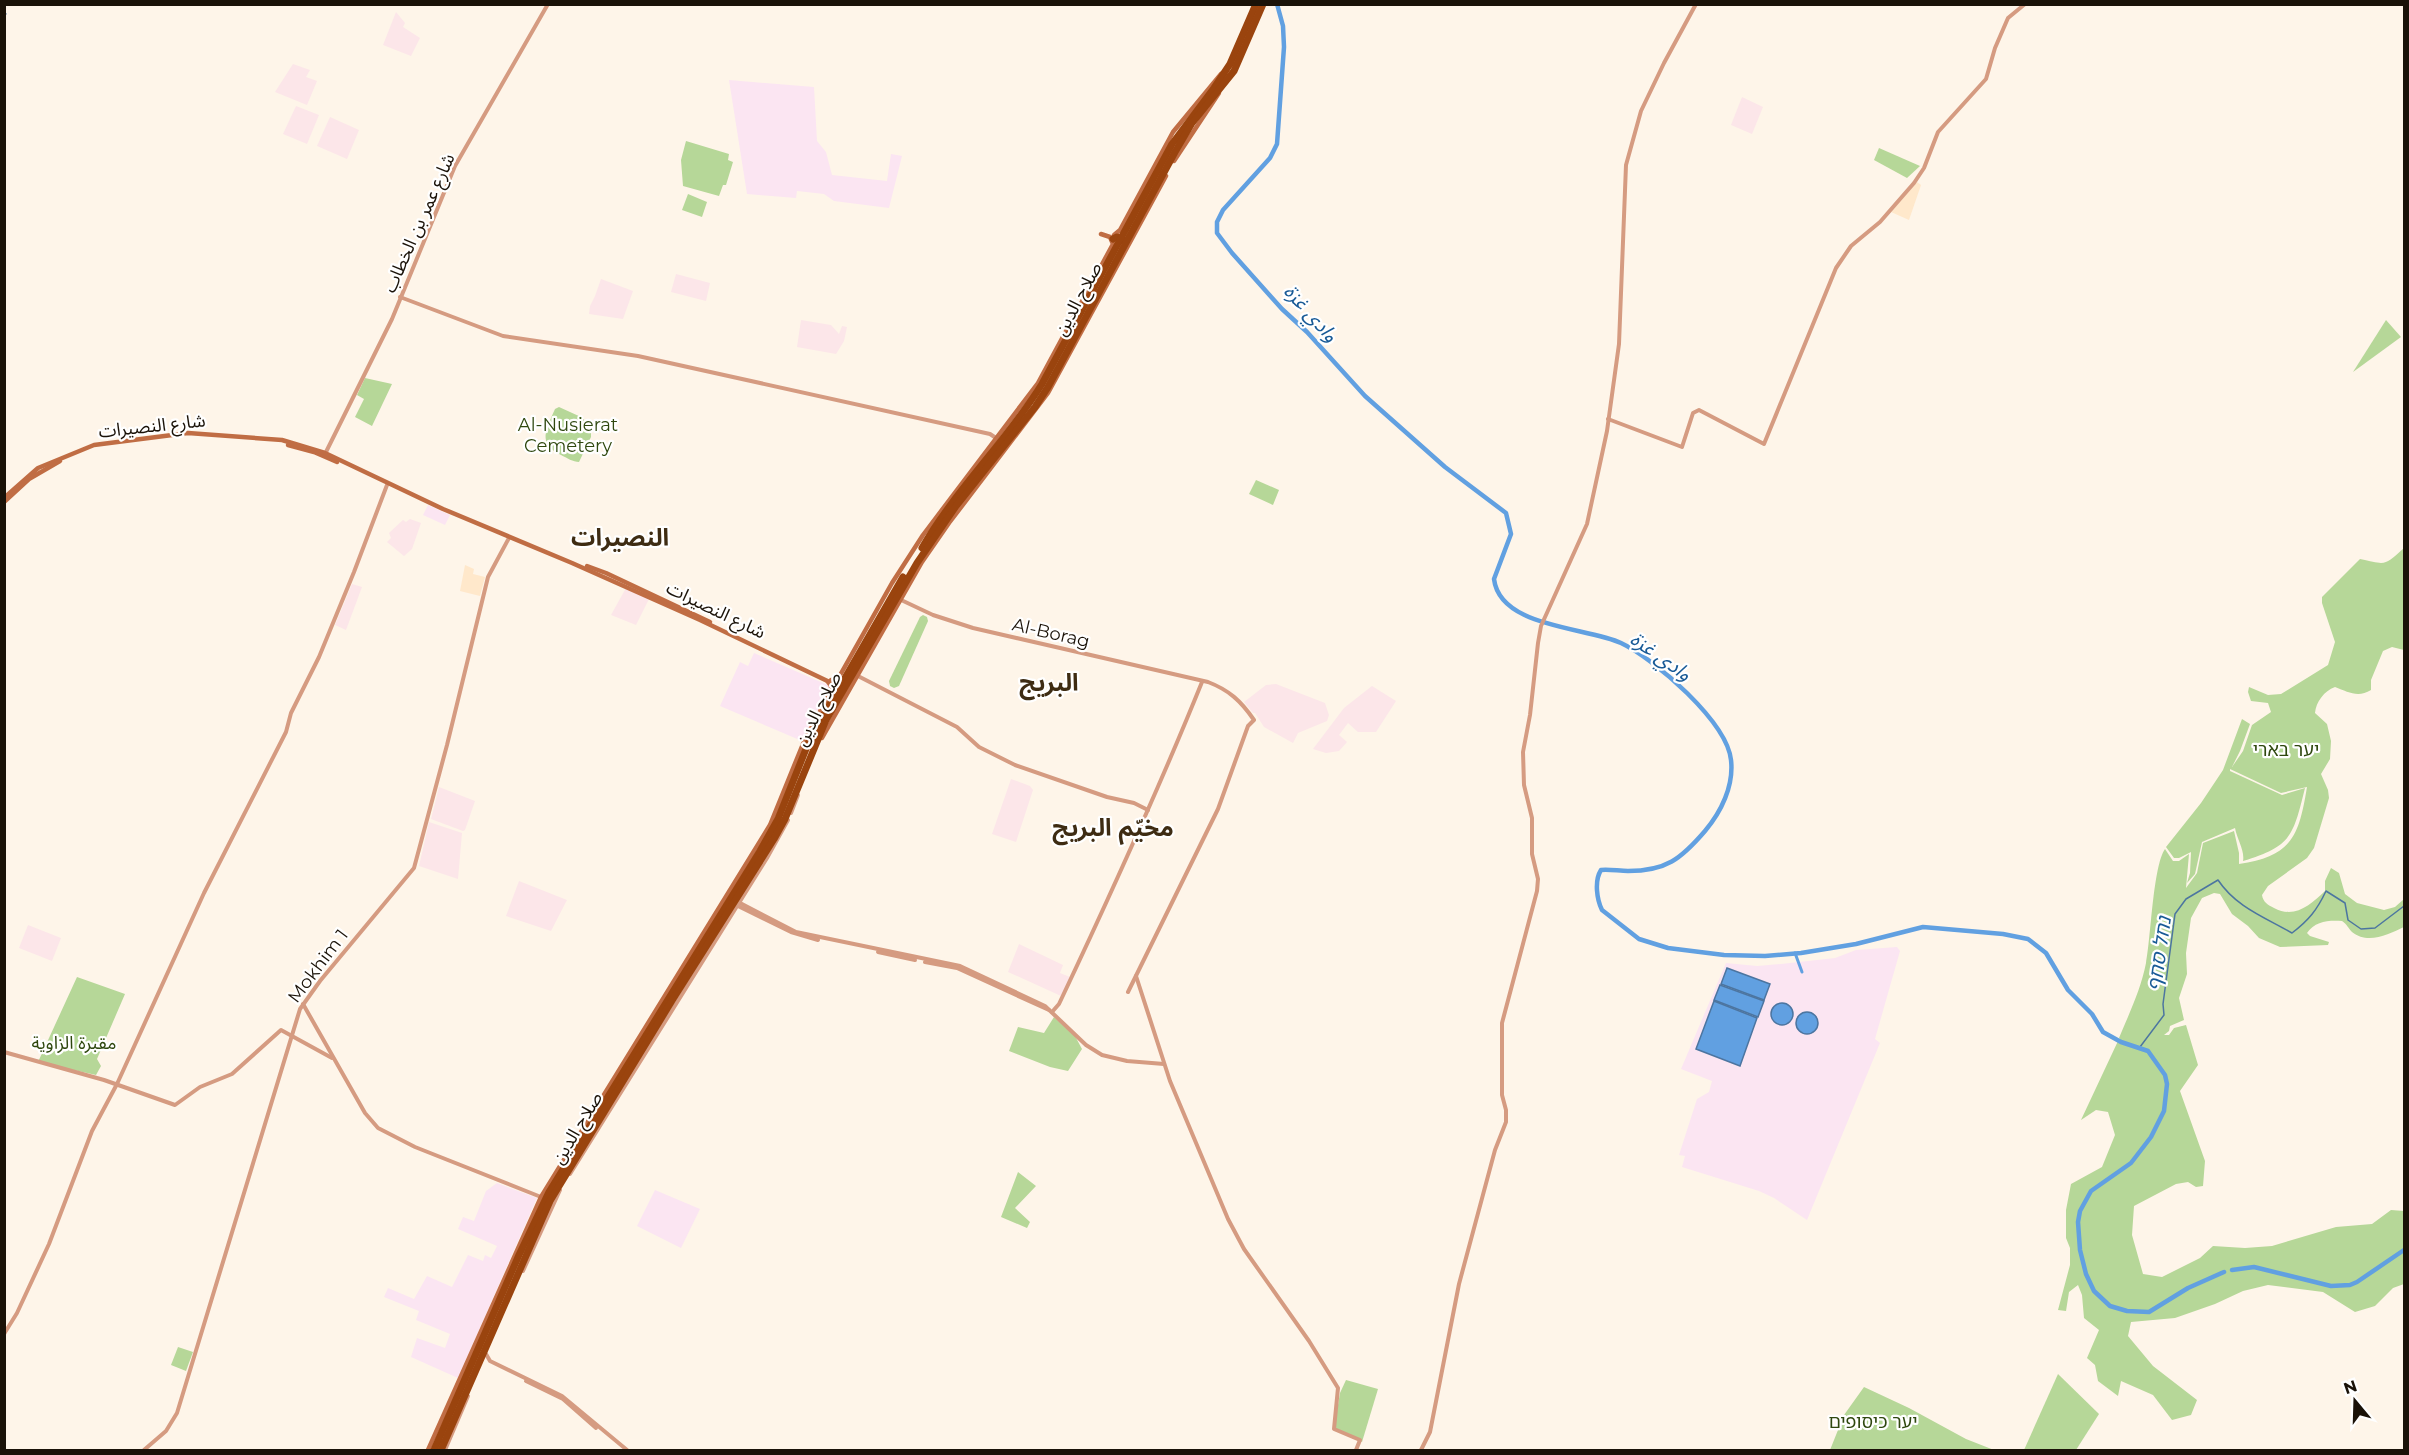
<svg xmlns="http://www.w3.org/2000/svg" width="2409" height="1455" viewBox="0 0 2409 1455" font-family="Montserrat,'Noto Sans Arabic','Noto Sans Hebrew',sans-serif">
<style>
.built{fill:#ffe8cb}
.industrial{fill:#fbe5f2}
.education{fill:#fce6e9}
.green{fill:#b6d798}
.water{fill:#61a0e1;stroke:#4c75a0;stroke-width:1.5}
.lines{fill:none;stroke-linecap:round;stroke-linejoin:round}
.stream{stroke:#4c75a0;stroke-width:1.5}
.canal{stroke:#61a0e1;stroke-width:3}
.river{stroke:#61a0e1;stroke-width:4.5}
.tertiary{stroke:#d59b81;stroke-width:4}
.secondary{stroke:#c06d44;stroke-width:4.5}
.trunk{stroke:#9a440e;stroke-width:7}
.labels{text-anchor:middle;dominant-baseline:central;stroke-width:4.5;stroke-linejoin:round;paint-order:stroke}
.street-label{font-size:18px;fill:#1a1208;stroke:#fff}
.park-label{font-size:18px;fill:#2f480f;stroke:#fff}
.water-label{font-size:20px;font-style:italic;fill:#185a96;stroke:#fff}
.district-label{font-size:24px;font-weight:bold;fill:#3e2c13;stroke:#fff}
</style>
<rect width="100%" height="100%" fill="#fef5e9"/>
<g class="built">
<polygon points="1917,182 1921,185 1909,220 1891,212"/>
<polygon points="465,565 474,569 473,574 485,577 480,596 460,591"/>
</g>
<g class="industrial">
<polygon points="729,80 814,87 817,141 826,152 832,175 887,181 891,154 902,156 889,208 834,201 824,194 797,191 796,198 747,194"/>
<polygon points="428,505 450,515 445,525 423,515"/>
<polygon points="754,653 830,686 802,741 720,706 740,662 748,666"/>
<polygon points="1897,947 1900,951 1875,1039 1880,1043 1807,1220 1774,1198 1759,1191 1682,1167 1685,1156 1679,1155 1697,1099 1709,1092 1712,1081 1681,1069 1726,963 1757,966 1781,964 1835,958 1856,950"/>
<polygon points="497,1183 537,1198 458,1378 411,1357 417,1338 445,1348 450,1334 416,1320 419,1311 384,1297 388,1288 414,1299 427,1276 452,1287 468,1255 483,1261 485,1255 491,1258 497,1246 458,1229 463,1217 474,1221 486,1191"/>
<polygon points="655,1190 700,1209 681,1248 637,1226"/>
</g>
<g class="education">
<polygon points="396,12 405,23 403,27 420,38 411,56 383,45"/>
<polygon points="293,64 310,70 306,77 317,81 307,105 275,92"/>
<polygon points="1742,97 1763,107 1752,134 1731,125"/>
<polygon points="296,106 319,115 307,144 283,134"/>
<polygon points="330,117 359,130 347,159 317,146"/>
<polygon points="676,274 710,283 706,301 671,292"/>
<polygon points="601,279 633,291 623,319 589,314 590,306 595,296"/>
<polygon points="801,320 831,325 839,334 842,326 847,327 844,341 836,354 797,347"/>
<polygon points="410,519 421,523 412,549 404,556 387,542 391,538 389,533 403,520 406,522"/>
<polygon points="352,584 362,587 346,630 335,625"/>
<polygon points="626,588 649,599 636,625 611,615"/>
<polygon points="1276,684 1325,703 1329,715 1327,721 1298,733 1293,743 1264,727 1255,713 1253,713 1244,702 1266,685"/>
<polygon points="1372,686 1396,701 1376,732 1358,732 1348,723 1339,735 1347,742 1339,751 1326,753 1313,749 1344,708"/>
<polygon points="1011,779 1030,786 1033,790 1016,842 992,834"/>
<polygon points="439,787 475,801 465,830 463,831 431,819"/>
<polygon points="429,822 462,833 458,879 419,866"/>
<polygon points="519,881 567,900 551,931 506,916"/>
<polygon points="28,925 61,938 52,961 19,948"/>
<polygon points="1019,944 1063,965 1060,973 1070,977 1061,996 1008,972"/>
</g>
<g class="green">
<polygon points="686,141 729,154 728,160 733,162 726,185 723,185 719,196 683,186 681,160"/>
<polygon points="1879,148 1920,166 1907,178 1874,160"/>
<polygon points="688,194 707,202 702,217 682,210"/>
<polygon points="2386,320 2401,337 2353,372"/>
<polygon points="365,378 392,384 372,426 355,417 364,399 357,395"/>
<path d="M559 407 581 417 591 426V437L579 462C573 462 567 458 561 455 537 443 546 430 555 409Z"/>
<polygon points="1256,480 1279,490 1273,505 1249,494"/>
<path d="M2404 548V650L2392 647 2383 651 2371 680V690C2358 698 2348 692 2335 687 2324 691 2316 702 2315 713L2327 724 2331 741 2330 759 2321 774 2328 790 2329 798 2314 848 2307 858 2268 886 2262 895C2263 902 2268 905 2274 908 2295 919 2310 905 2325 891V881L2331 868 2339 873 2345 894 2357 903 2384 910 2395 907 2404 899V927C2389 934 2368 945 2352 932 2348 928 2347 924 2342 921 2329 920 2315 921 2307 933L2310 936 2329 942 2328 945 2280 947 2259 938 2248 926 2232 914 2220 894 2214 893 2202 898 2191 918 2186 953 2187 974 2179 998 2184 1020 2170 1026 2169 1031 2164 1035H2169L2174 1028 2186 1025 2198 1065 2180 1091 2205 1161 2203 1186 2196 1187 2188 1182 2176 1184 2134 1206 2132 1235 2143 1274 2162 1277 2200 1258 2213 1246 2245 1248 2272 1246 2336 1227 2372 1224 2391 1210 2404 1211V1284L2393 1288 2375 1306 2355 1312 2323 1292 2268 1285 2243 1291 2215 1304 2175 1318 2131 1322 2128 1336 2153 1366 2197 1400 2191 1415 2172 1420 2153 1395 2121 1381 2118 1396 2098 1381 2095 1365 2087 1358 2099 1330 2084 1318 2082 1295 2078 1285 2069 1292 2066 1311 2058 1310 2070 1265V1248L2066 1238V1210L2071 1184 2102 1167 2115 1135 2108 1112 2096 1110 2081 1120 2118 1041 2125 1045 2119 1038C2129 1014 2141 989 2146 963 2151 938 2153 866 2165 849L2173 861H2179L2189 854 2186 888 2197 873 2203 843 2234 831 2239 853V864C2292 856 2299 836 2307 787L2281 793 2230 769V771L2282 795 2305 788C2293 836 2292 846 2243 861 2245 851 2237 839 2235 828L2202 842 2195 874 2187 883 2190 873 2191 852 2179 858H2174L2166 847 2201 803 2223 770 2242 719 2250 724 2240 751 2232 767 2243 751 2252 725 2271 712 2268 703 2251 701 2248 692 2249 687 2268 695 2281 694 2328 665 2335 642 2322 603V597L2360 559C2387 565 2384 566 2404 548Z"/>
<polygon points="923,615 927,617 928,621 899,686 894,688 890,686 889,681 920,617"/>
<polygon points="77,977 125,994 97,1059 101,1066 96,1075 38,1062"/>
<polygon points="1054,1017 1075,1036 1082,1049 1068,1071 1050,1067 1009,1051 1018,1027 1044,1033"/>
<polygon points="1018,1172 1036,1186 1015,1208 1030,1222 1027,1228 1001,1217"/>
<polygon points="178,1347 193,1352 186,1371 171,1365"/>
<polygon points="2058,1374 2099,1414 2076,1450 2024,1450"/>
<polygon points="1346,1380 1378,1389 1362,1442 1334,1429 1340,1393"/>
<polygon points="1864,1387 1909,1408 1966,1439 1994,1450 1830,1450 1844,1415"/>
</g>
<g class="water">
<polygon points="1727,968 1770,984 1764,1000 1721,984"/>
<polygon points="1720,985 1764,1001 1758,1017 1714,1000"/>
<polygon points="1714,1001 1757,1018 1740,1066 1696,1049"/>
<circle cx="1782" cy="1014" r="11"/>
<circle cx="1807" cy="1023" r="11"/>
</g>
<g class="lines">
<g class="stream">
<polyline points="4,13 6,14"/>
<path d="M2140 1047 2164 1015 2163 1004 2175 914 2186 899 2218 880C2236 907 2264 917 2292 933 2309 920 2317 910 2326 891L2345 903 2348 920 2361 929 2375 928 2404 906"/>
</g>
<polyline class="canal" points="1795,953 1802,972"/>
<g class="river">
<path d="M1277 4 1283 26 1284 47 1277 144 1270 158 1223 210 1217 222V233L1232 253 1282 309 1307 332 1365 396 1445 467 1506 513 1511 534 1494 579C1500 628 1587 627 1621 643 1655 659 1727 722 1731 760 1734 786 1721 812 1705 831 1681 859 1666 871 1628 871 1619 871 1609 869 1601 870 1594 881 1597 900 1602 910L1639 939 1668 948 1724 955 1765 956 1801 953 1856 944 1923 927 2003 934 2028 939 2046 953 2068 990 2092 1014 2103 1032 2121 1042 2148 1051 2165 1075 2167 1084 2164 1111 2151 1137 2131 1163 2091 1191 2080 1211 2078 1222 2080 1250 2086 1274 2094 1291 2110 1306 2127 1311 2149 1312 2188 1288 2224 1272"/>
<polyline points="2232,1270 2254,1267 2331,1286 2350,1285 2357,1282 2404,1250"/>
</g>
<g class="tertiary">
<polyline points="400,297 503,336 638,356 990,434 996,438"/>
<polyline points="1608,419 1682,447 1693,413 1699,410 1764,444 1836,268 1851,246 1880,222 1914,183 1924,168 1938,132 1986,79 1995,48 2008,18 2025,4"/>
<polyline points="325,454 392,319 455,166 548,4"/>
<path d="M899 599 933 615 973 628 1208 682C1229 690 1241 701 1254 720L1248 726 1218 809 1128 992"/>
<polyline points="856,675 957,727 979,747 1015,765 1107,797 1134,803 1148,810"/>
<polyline points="791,813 798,795"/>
<polyline points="740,903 796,932 960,966 1045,1006 1086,1045 1102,1055 1127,1061 1164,1064"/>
<polyline points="738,906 791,932 818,940"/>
<polyline points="878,952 915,960"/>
<polyline points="925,962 957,968 1049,1010"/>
<polyline points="1136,976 1170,1081 1228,1219 1244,1249 1309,1341 1338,1388 1334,1429 1360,1440 1356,1450"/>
<polyline points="303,1004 365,1113 378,1128 415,1147 541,1197"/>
<path d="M1052 1012 1059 1004C1109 898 1158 791 1202 682"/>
<polyline points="4,1052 104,1080 175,1105 200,1087 232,1074 281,1030 332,1058"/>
<polyline points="570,1174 767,858 788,820"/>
<polyline points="523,1271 560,1190"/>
<polyline points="4,1334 17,1313 49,1244 92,1131 117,1084 204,893 286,732 291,713 319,657 354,572 387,485"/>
<polyline points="486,1354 490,1361 562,1396 627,1450"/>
<polyline points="526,1381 563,1399 596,1428"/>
<polyline points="144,1450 166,1431 177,1413 300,1009 320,981 414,868 447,745 488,577 509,538"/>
<polyline points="445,1450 468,1396"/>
<polyline points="1421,1450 1430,1432 1459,1284 1495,1150 1506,1122 1506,1110 1502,1095 1502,1023 1537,891 1538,879 1532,854 1532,818 1524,785 1523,752 1530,715 1538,643 1541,626 1587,524 1607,431 1619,344 1626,165 1641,111 1664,63 1696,4"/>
</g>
<g class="secondary">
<polyline points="1174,161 1219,93"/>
<polyline points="1114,235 1120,230 1173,132 1221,74"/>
<polyline points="288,445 314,452 337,462"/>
<polyline points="4,498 38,468 94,445 188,433 282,440 325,453 443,509 572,563 700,620 840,687"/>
<polyline points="4,502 29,479 60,461"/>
<polyline points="587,566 606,573 710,622"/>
<polyline points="831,680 839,677 892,583 923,535 1038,383 1113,244 1110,237 1101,234"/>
<polyline points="822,738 922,562 949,523 1048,393 1166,176"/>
<polyline points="428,1450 541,1197 770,825 805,739 830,693 831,686 828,682"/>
</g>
<g class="trunk">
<polyline points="1113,239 1117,237 1123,241"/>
<path d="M922 548C956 489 1006 442 1042 384L1172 144 1214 88 1230 64 1256 4"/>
<polyline points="434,1450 519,1255 549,1192 760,851 778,819 810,739 903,577"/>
<polyline points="441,1450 550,1201 673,999 774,839 785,819 826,720 917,563 956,506 1035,407 1048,387 1175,152 1192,123 1234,71 1263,4"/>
</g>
</g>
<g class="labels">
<g class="street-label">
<text transform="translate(419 223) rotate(-66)">شارع عمر بن الخطاب</text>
<text transform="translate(1078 299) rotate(-62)">صلاح الدين</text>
<text transform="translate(152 426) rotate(-6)">شارع النصيرات</text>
<text transform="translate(716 610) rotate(26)">شارع النصيرات</text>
<text transform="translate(1051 633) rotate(13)">Al-Borag</text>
<text transform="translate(818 709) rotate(-63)">صلاح الدين</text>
<text transform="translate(318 966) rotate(-53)">Mokhim 1</text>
<text transform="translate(577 1128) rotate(-59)">صلاح الدين</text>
</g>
<g class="park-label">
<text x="568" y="425">Al-Nusierat<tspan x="568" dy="21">Cemetery</tspan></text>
<text x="2286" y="750">יער בארי</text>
<text x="74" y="1043">مقبرة الزاوية</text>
<text x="1873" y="1422">יער כיסופים</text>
</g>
<g class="water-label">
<text transform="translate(1311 313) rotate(48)">وادي غزة</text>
<text transform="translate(1661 656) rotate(35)">وادي غزة</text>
<text transform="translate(2159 954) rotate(-82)">נחל סחף</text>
</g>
<g class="district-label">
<text x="620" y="537">النصيرات</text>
<text x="1049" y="682">البريج</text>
<text x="1113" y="827">مخيّم البريج</text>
</g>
</g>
<rect width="2409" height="1455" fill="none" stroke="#1a1208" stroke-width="12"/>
<g transform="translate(2355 1401) rotate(341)" stroke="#ffffff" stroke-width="4.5" paint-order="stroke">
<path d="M0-4.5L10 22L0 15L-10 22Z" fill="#1a1208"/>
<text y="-9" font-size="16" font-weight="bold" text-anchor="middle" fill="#1a1208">N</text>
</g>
</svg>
